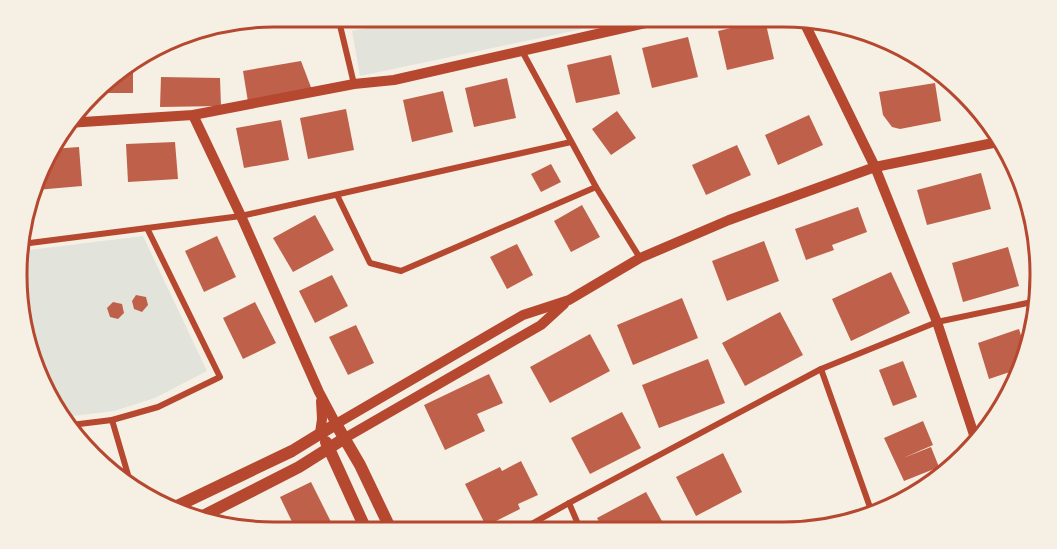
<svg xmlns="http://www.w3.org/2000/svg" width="1057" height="549" viewBox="0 0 1057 549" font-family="Mulish,sans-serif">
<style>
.green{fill:#e2e4dc}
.building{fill:#bf614a}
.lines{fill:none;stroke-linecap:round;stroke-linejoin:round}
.minor{stroke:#b5482f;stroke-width:6}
.tertiary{stroke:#b5482f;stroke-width:10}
.secondary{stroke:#b5482f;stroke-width:12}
.rim{fill:none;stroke:#b5482f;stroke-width:3}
</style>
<rect width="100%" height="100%" fill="#f6efe4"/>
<g class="green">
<polygon points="421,17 639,17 360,76 352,31"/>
<polygon points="143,236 207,371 155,398 114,411 65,417 36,374 17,292 21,251"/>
</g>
<g class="building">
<polygon points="765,20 774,59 727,70 718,31"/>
<polygon points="688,37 698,77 652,88 642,48"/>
<polygon points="896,43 897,43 914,57 905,61"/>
<polygon points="611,55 620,94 576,103 567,65"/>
<polygon points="301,61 312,90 248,102 243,71"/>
<polygon points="133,62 133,93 96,93 117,70"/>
<polygon points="161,77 220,78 221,106 160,107"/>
<polygon points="507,78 516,118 474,127 465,88"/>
<polygon points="935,83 941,121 900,129 892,127 883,115 879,92"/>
<polygon points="443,91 453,132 412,142 403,100"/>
<polygon points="966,96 977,105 981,111 969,114"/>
<polygon points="346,109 354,150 308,159 300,118"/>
<polygon points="617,111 636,138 611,155 592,129"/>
<polygon points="809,115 823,145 778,165 765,135"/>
<polygon points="281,120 289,160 244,168 236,128"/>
<polygon points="175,142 178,179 128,182 126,144"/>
<polygon points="737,145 751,175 706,195 692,165"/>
<polygon points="79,147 82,186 36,190 35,186 52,149"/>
<polygon points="551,164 561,182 541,192 531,174"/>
<polygon points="981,173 991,209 927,225 917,190"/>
<polygon points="582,205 600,237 571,252 554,221"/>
<polygon points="858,207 867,232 832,245 834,250 806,260 795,229"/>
<polygon points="315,215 334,250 293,272 273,238"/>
<polygon points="217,236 236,277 204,292 185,251"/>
<polygon points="764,241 779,281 727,301 712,261"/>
<polygon points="517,244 533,275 507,289 490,257"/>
<polygon points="1008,247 1019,286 963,302 952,263"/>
<polygon points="891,272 910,313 851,341 832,299"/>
<polygon points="332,275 348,306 315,323 299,291"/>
<polygon points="136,295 146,297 148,305 142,312 134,309 132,301"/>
<polygon points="682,298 698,338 633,365 617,325"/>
<polygon points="113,302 122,304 124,313 118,319 110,317 107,308"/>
<polygon points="255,302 276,343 243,359 223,318"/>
<polygon points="780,312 803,355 745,386 722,343"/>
<polygon points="356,325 374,363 348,375 329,337"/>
<polygon points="1019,329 1025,348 1019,369 989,379 978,343"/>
<polygon points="590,334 610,371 550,403 530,367"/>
<polygon points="708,359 725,403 659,428 642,385"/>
<polygon points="903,361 917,397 893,406 879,370"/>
<polygon points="489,374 503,403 477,414 485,431 445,450 424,405"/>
<polygon points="622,412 641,448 590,474 571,438"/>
<polygon points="923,421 933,445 903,458 931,447 939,467 904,481 884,438"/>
<polygon points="723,453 742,492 696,516 676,477"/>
<polygon points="521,461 538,495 518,504 520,509 486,526 465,484 500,467 502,471"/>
<polygon points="311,482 332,524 317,532 297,532 280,497"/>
<polygon points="646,492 663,523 648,531 604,531 597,518"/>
</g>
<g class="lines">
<g class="minor">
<polyline points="338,17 354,84"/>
<polyline points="522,51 596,187 640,258"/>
<polyline points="337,195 370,263 401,271 596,187"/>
<polyline points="22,244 241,216 571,142"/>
<polyline points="821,369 871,510"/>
<polyline points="71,425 112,420"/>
<polyline points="131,485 112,420 158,407 220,377 147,228"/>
<polyline points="569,503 581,531"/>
<polyline points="519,531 569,503 821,369 937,322 1037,301"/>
</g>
<g class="tertiary">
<polyline points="802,18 875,167 937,322 977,444"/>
<polyline points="193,115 241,216 319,392 336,424 523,315 569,300 640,258 729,220 875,167 998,142"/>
<polyline points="67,123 193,115 354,84 394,80 672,17"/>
<polyline points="320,433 322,419 321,401"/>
<polyline points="345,438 541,325 564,304"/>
</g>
<g class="secondary">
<polyline points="326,442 367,532"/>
<polyline points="171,509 292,451 336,424 360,465 392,532"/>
<polyline points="201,517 299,467 345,438"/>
</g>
</g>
<path d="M0 0H1057V549H0ZM274 27H783A247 247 0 0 1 1030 274V275A247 247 0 0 1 783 522H274A247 247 0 0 1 27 275V274A247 247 0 0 1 274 27Z" fill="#f6efe4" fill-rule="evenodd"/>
<path class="rim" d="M274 27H783A247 247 0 0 1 1030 274V275A247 247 0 0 1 783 522H274A247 247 0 0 1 27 275V274A247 247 0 0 1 274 27Z"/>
</svg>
